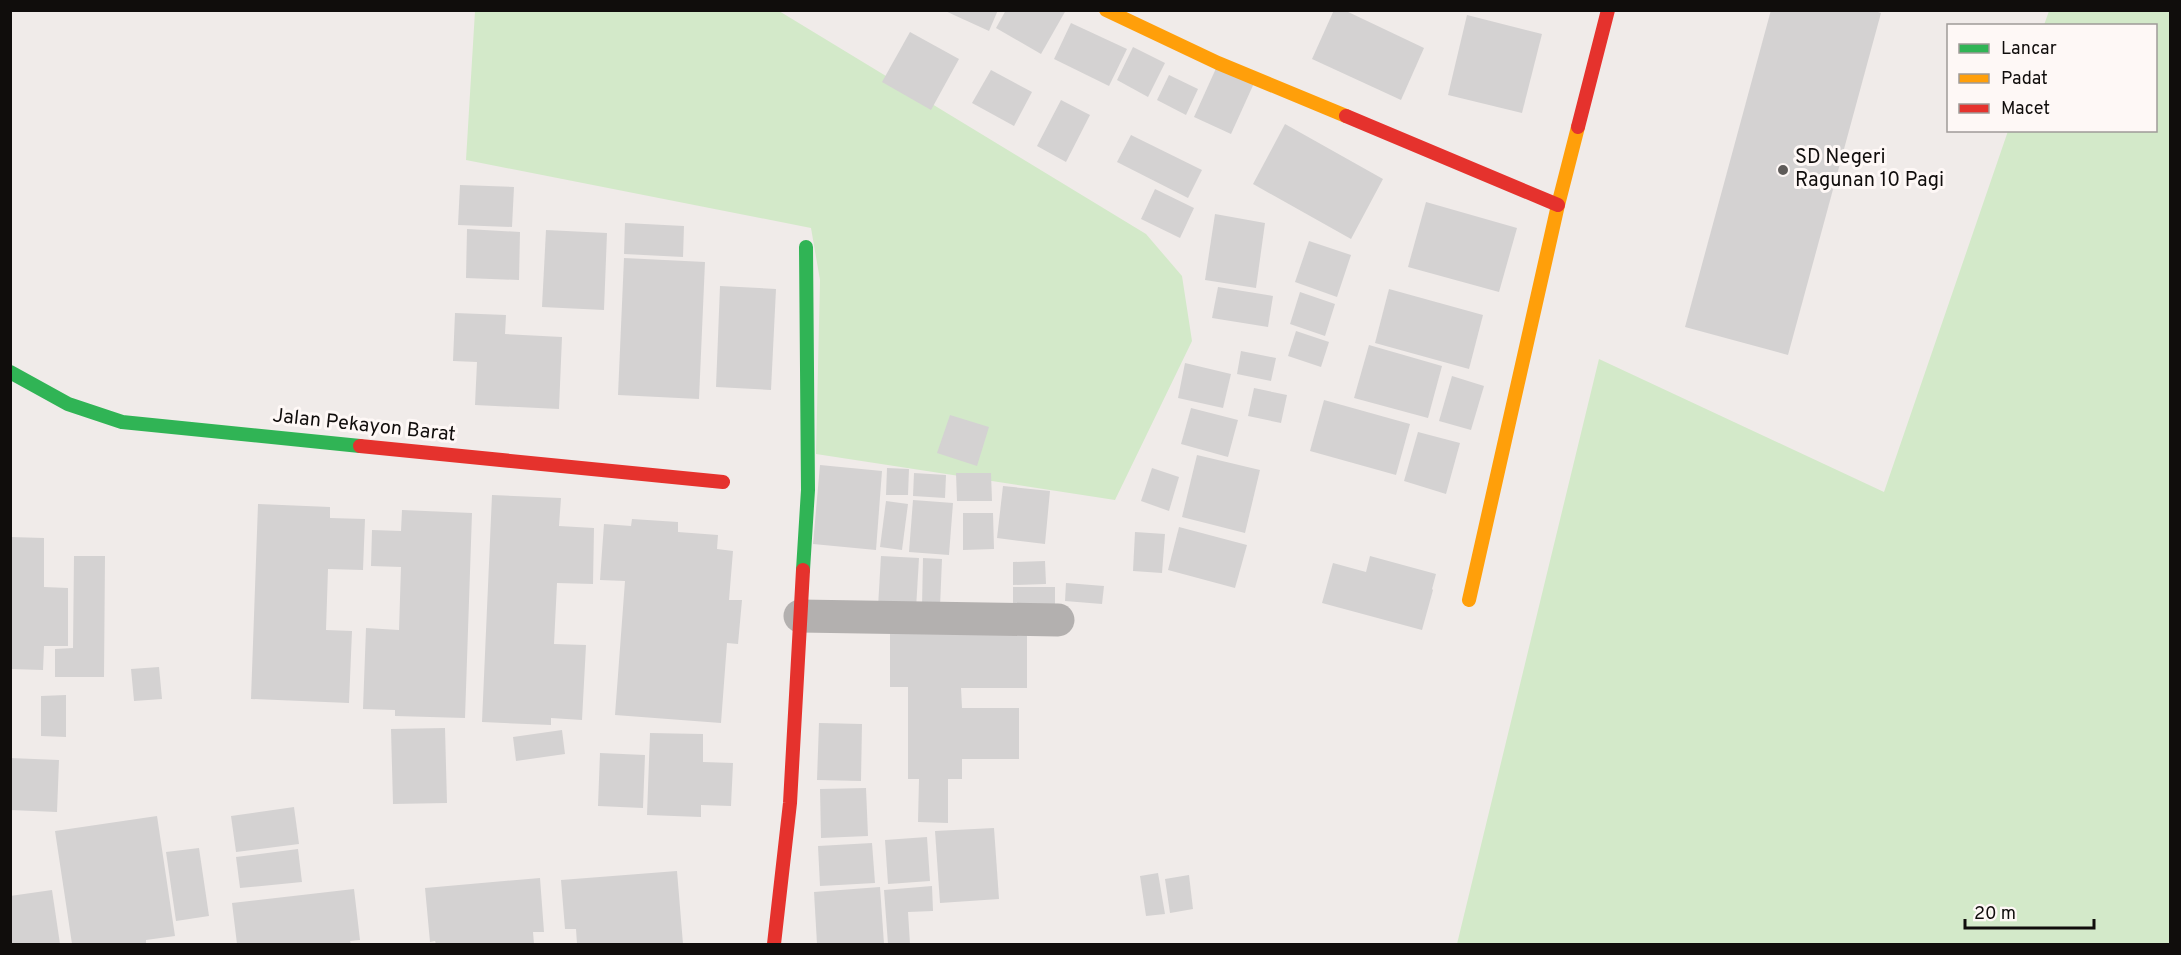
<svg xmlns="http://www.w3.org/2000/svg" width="2181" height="955" viewBox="0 0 2181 955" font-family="Overpass,sans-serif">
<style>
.green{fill:#d3e9c9}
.building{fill:#d4d2d2}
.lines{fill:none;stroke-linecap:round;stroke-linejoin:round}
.street{stroke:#b3b0af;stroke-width:33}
.fast{stroke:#30b455;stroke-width:14}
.slow{stroke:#ff9f0a;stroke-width:14}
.jam{stroke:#e5322d;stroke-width:14}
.poi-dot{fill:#5e5b59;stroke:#fef8f6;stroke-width:2}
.labels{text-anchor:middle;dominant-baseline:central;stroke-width:6;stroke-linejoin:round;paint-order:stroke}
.poi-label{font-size:20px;fill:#100d0c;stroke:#fef8f6;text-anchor:start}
.street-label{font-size:20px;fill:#100d0c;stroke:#fef8f6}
</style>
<rect width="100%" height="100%" fill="#f0ebe9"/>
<g class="green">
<polygon points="475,11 779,11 1146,234 1182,276 1192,341 1115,500 816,454 820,280 811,228 466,160"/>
<polygon points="2049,11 2170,11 2170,944 1457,944 1599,359 1884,492 2008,131 2156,130 2156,26 2044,25"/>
</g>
<g class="building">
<polygon points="943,10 998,10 989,31"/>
<polygon points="1006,10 1066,10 1041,54 996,28"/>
<polygon points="1334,10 1344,10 1424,48 1401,100 1312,59"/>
<polygon points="1771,10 1872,10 1881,13 1788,355 1685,327"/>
<polygon points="1467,15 1542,34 1522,113 1448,95"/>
<polygon points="1071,23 1127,49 1109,86 1054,59"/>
<polygon points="910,32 959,59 931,110 882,82"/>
<polygon points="1133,47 1165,63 1148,97 1117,80"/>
<polygon points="1218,64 1255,81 1231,134 1194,117"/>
<polygon points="991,70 1032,92 1014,126 972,103"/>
<polygon points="1169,75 1198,89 1186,115 1157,100"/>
<polygon points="1061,100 1090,115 1066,162 1037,146"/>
<polygon points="1285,124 1383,179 1351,239 1253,184"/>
<polygon points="1131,135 1202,170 1188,198 1117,162"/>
<polygon points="460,185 514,187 512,227 458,225"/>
<polygon points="1155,189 1194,208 1180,238 1141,219"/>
<polygon points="1426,202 1517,228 1499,292 1408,267"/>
<polygon points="1215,214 1265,223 1256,288 1205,280"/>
<polygon points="625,223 684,226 683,257 624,254"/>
<polygon points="467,229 520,232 519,280 466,278"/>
<polygon points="546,230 607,233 604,310 542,307"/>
<polygon points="1309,241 1351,255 1337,297 1295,282"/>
<polygon points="624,258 705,262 699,399 618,395"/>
<polygon points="720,286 776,289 771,390 716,387"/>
<polygon points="1218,287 1273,296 1268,327 1212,318"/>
<polygon points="1389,289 1483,315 1469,369 1375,343"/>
<polygon points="1300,292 1335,304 1325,336 1290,324"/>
<polygon points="455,313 506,315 505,334 562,337 559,409 475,405 477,362 453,361"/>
<polygon points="1296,331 1329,342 1321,367 1288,356"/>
<polygon points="1369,345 1442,366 1428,418 1354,398"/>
<polygon points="1241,351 1276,358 1271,381 1237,374"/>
<polygon points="1185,363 1231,374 1223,408 1178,398"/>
<polygon points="1452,376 1484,386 1471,430 1439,421"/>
<polygon points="1254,388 1287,395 1281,423 1248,416"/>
<polygon points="1324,400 1410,424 1396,475 1310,451"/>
<polygon points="1191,408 1238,420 1228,457 1181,444"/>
<polygon points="950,415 989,427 977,466 937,453"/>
<polygon points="1418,432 1460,443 1446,494 1404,481"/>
<polygon points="1197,455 1260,470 1245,533 1182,517"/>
<polygon points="820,465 882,471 876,550 813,544"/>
<polygon points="887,468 909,469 908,495 886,495"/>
<polygon points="1152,468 1179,477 1169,511 1141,501"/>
<polygon points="914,473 946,475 945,498 913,496"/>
<polygon points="956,473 991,473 992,501 957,501"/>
<polygon points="1003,486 1050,491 1045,544 997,538"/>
<polygon points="492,495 561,498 559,526 594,528 593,584 557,583 554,644 586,645 582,720 551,718 551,725 482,722"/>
<polygon points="913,500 953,503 949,555 909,552"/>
<polygon points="886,501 908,504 902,550 880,547"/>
<polygon points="258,504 330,507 330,518 365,519 363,570 328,569 326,630 352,631 349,703 251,699"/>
<polygon points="402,510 472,513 465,718 395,716 395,710 363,709 366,628 399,630 401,567 371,566 372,530 401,531"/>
<polygon points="963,513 993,513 994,549 963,550"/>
<polygon points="632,519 678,522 678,532 718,535 717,549 733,551 729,600 742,600 738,644 727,643 721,723 615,715 625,581 600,580 604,524 631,526"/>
<polygon points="1179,527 1247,545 1235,588 1168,570"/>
<polygon points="1135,532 1165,534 1162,573 1133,571"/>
<polygon points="10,537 44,538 44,587 68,588 68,646 44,646 43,670 10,669"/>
<polygon points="74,556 105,556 104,677 55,677 55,649 73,648"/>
<polygon points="881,556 919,558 916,609 878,607"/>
<polygon points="1370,556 1436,574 1432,589 1433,590 1422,630 1322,603 1333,563 1366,572"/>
<polygon points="923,558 942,559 940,607 922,606"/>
<polygon points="1045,561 1046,584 1013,585 1013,562"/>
<polygon points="1066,583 1104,586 1102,604 1065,601"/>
<rect x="1013" y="587" width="42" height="25"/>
<polygon points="1027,626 1027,688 961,688 962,708 1019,708 1019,759 962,759 962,779 948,779 948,823 918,822 919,779 908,779 908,687 890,687 890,627"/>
<polygon points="159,667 162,699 134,701 131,669"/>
<polygon points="66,695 66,737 41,736 41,696"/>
<polygon points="819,723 862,724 861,781 817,780"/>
<polygon points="445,728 447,803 393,804 391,729"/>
<polygon points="562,730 565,754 516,761 513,737"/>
<polygon points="650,733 703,734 703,762 733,763 731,806 701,805 701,817 647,815"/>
<polygon points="600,753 645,755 643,808 598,806"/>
<polygon points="10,758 59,760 57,812 10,810"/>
<polygon points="866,788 868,836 821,838 820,789"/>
<polygon points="294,807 299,844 236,852 231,816"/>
<polygon points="157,816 175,936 146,940 146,944 72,944 55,831"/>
<polygon points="994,828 999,899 940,903 935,831"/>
<polygon points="927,837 930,881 888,884 885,840"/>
<polygon points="872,843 875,883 820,886 818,846"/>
<polygon points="199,848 209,916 176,921 166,852"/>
<polygon points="298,849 302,882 240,888 236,857"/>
<polygon points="677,871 683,944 577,944 576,929 565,929 561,880"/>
<polygon points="1158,873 1165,914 1146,916 1140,876"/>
<polygon points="1189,875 1193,909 1170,913 1165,879"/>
<polygon points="540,878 544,932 533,932 534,944 436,944 435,941 430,942 425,888"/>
<polygon points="932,886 933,911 908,912 910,944 888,944 884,890"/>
<polygon points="880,887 884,944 817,944 814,892"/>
<polygon points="354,889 360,940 350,941 351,944 237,944 232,903"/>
<polygon points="52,890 60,944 10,944 10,896"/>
</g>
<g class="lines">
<polyline class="street" points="800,616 1058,620"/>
<g class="fast">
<polyline points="10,372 68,404 122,422 360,446"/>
<polyline points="803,570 808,490 806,247"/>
</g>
<g class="slow">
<polyline points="1106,10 1218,63 1346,116"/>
<polyline points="1469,600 1558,205 1578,127"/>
</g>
<g class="jam">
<polyline points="1346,116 1558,205"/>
<polyline points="1578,127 1608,10"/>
<polyline points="360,446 723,482"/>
<polyline points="774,944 790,803 803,570"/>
</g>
</g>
<circle class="poi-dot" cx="1783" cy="170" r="6"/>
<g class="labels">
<g class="poi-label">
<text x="1795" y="158">SD Negeri<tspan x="1795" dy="23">Ragunan 10 Pagi</tspan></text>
</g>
<g class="street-label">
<text transform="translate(364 426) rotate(6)">Jalan Pekayon Barat</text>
</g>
</g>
<rect width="2181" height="955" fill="none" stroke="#100d0c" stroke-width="24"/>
<rect x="1947" y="24" width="210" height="108" fill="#fef8f6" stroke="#9f9a98" stroke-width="1.5"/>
<rect x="1959" y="44" width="30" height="9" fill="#30b455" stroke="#9f9a98" stroke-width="1.5"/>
<text x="2001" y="54" font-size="18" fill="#100d0c">Lancar</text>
<rect x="1959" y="74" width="30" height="9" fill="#ff9f0a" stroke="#9f9a98" stroke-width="1.5"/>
<text x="2001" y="84" font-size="18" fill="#100d0c">Padat</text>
<rect x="1959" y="104" width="30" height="9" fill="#e5322d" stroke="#9f9a98" stroke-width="1.5"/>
<text x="2001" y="114" font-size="18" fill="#100d0c">Macet</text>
<path d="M1965 919v9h129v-9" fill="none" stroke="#100d0c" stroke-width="3"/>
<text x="1974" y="919" font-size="18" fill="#100d0c" stroke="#fef8f6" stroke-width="4.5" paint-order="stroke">20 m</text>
</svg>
